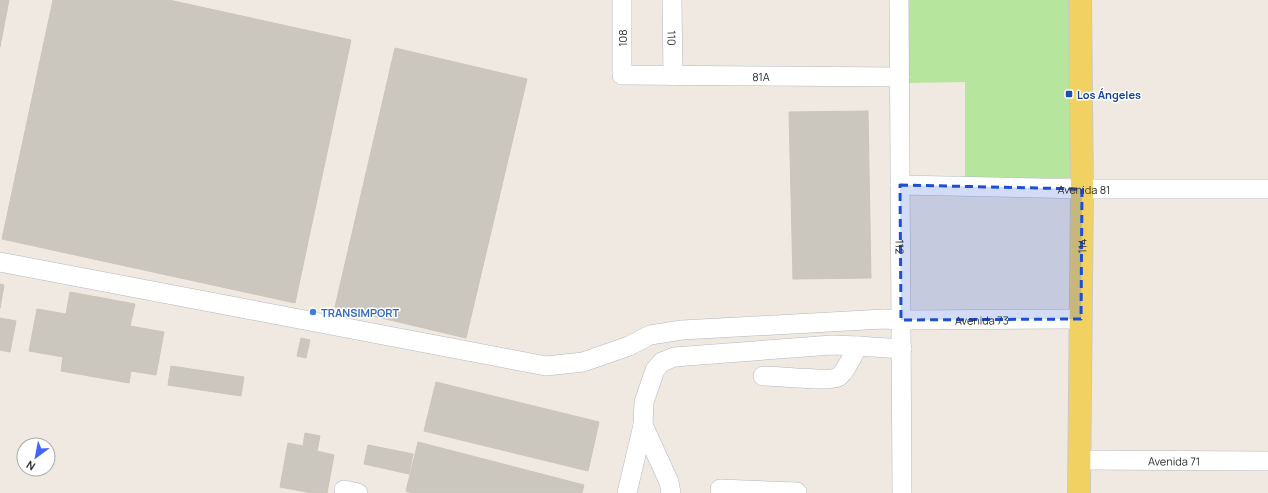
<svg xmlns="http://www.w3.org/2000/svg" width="1268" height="493" viewBox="0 0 1268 493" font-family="Manrope,sans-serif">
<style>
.green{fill:#b6e59e}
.building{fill:#cbc7bf;stroke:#cbc5ba}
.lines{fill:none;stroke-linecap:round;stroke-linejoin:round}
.minor-casing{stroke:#b4b7c1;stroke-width:20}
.major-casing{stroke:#c9c9c9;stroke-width:24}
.minor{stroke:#fff;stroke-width:19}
.major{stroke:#f2d163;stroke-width:22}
.marked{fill:#1d4ed8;fill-opacity:0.2;stroke:#1d4ed8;stroke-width:3;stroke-dasharray:8 5;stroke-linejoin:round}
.transit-dot{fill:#1a4fb4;stroke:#fff;stroke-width:1.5}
.shop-dot{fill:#3f7fe0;stroke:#fff;stroke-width:1.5}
.labels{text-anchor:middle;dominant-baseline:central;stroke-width:3;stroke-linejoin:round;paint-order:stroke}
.street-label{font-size:11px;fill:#2e2e2e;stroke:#fff}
.transit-label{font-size:11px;font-weight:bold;fill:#164399;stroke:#fff;text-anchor:start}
.shop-label{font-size:11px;font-weight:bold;fill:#366cbe;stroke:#fff;text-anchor:start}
</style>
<rect width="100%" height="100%" fill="#efe9e1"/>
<polygon class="green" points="906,0 1073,0 1074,178 965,179 965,82 907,83"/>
<g class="building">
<polygon points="0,0 9,0 0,47"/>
<polygon points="53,0 169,0 351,40 295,303 2,239"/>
<polygon points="395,48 527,79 466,338 335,307"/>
<polygon points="868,111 871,278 793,279 789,112"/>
<polygon points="0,284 4,285 0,308"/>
<polygon points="70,292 135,304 130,326 164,332 156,375 131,371 129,383 61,371 63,357 29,351 37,309 66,314"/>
<polygon points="0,318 16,321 10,352 0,350"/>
<polygon points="301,338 310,340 306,358 297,356"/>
<polygon points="171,366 244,377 241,396 168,385"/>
<polygon points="436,382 599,422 588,471 424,431"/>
<polygon points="305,433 320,436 317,451 334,455 327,493 312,493 280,487 288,443 303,446"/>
<polygon points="418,442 584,485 582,493 413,493 406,491"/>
<polygon points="368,445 413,454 409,474 364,464"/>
</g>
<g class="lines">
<g class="minor-casing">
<g id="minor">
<path id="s1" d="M622 0V75L900 77"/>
<path id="s2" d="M672 0 673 76"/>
<path id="s3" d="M899 0 902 493"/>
<path id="s4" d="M900 185 1082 189H1268"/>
<path id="s5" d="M0 262 546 366 583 362 629 346 650 335 682 330 884 319 901 320 1081 319"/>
<path d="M763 376C776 376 830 382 838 377 846 372 853 354 858 346"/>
<path id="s6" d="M1079 460 1268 461"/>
<polyline points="720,489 797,492 797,493"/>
<polyline points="344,490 358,493"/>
<polyline points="627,493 643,425"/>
<polyline points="671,493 669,482 643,425 644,402 655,370 662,362 674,357 832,345 858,346 902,349"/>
</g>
</g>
<g class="major-casing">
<g id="major">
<path id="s7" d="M1079 493 1082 189 1080 0"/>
</g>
</g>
<use href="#minor" class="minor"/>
<use href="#major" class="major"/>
</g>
<path class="marked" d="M900 185 1082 189 1081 319 901 320Z"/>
<rect class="transit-dot" x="1065" y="90" width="8" height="8" rx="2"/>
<circle class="shop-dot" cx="313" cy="312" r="4"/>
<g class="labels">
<g class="street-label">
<text transform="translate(622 38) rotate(-90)">108</text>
<text stroke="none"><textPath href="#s2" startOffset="38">110</textPath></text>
<text stroke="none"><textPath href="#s1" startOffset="214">81A</textPath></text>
<text stroke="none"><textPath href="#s4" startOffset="184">Avenida 81</textPath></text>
<text stroke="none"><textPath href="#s7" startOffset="247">114</textPath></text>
<text stroke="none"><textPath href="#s3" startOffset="247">112</textPath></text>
<text stroke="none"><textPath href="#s5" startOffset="998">Avenida 73</textPath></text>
<text stroke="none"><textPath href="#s6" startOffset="95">Avenida 71</textPath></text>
</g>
<g class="transit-label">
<text x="1077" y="94">Los Ángeles</text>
</g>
<g class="shop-label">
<text x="321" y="312">TRANSIMPORT</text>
</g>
</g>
<g transform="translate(36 457) rotate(212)"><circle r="19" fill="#ffffff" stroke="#ababab"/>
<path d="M0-3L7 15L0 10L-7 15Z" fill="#4264fb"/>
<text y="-6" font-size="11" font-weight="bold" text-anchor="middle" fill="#2e2e2e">N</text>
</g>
</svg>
